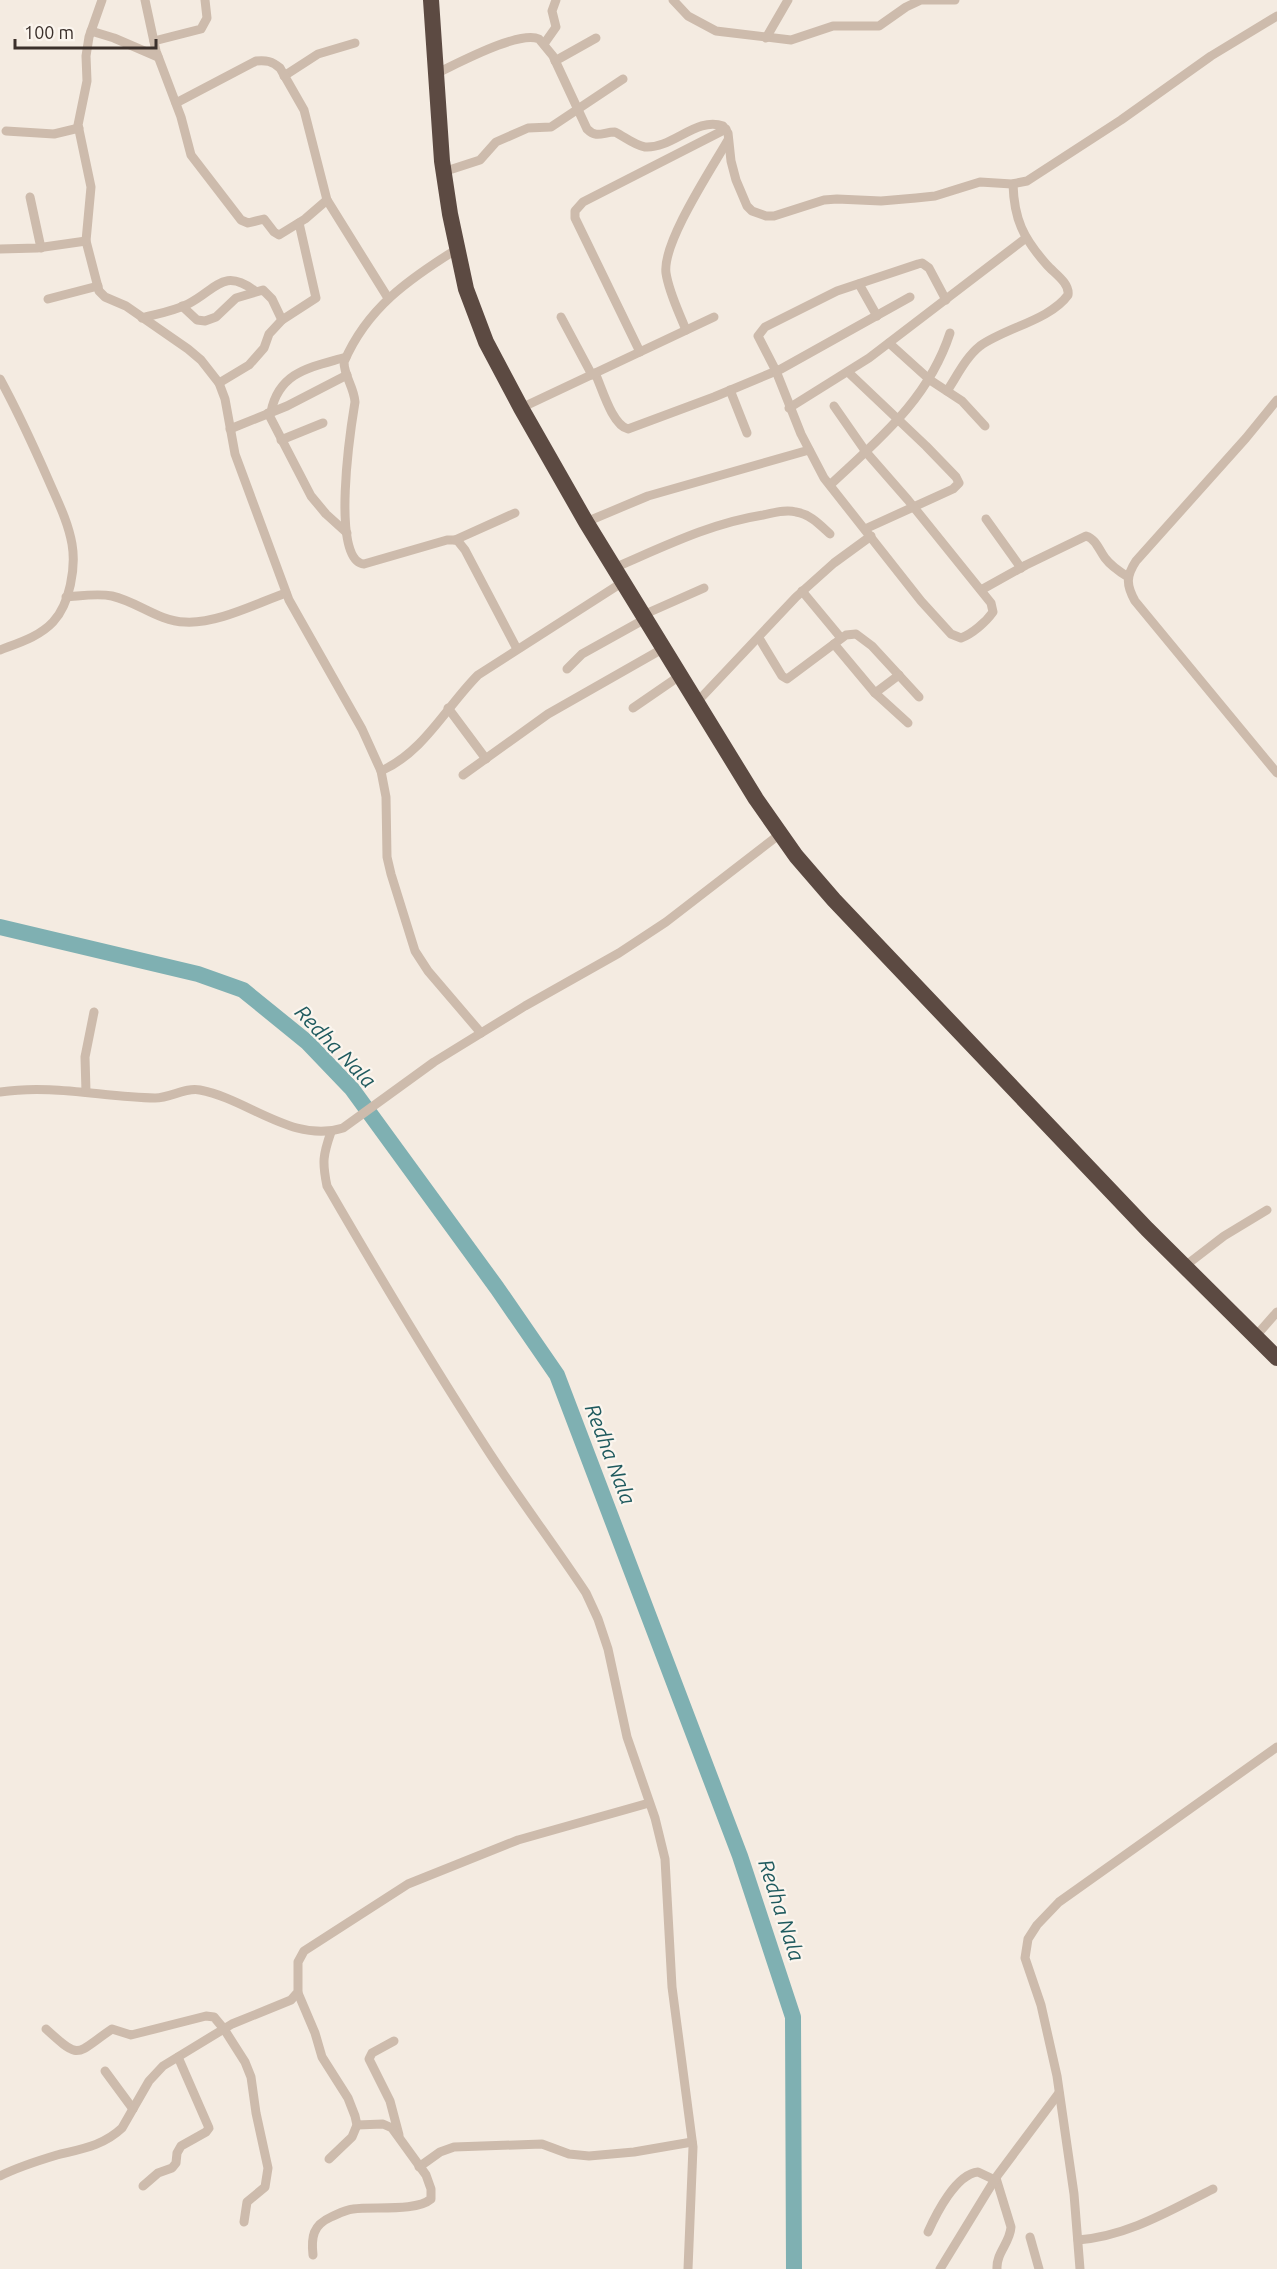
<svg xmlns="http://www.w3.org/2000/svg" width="1277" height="2269" viewBox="0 0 1277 2269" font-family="Ubuntu,sans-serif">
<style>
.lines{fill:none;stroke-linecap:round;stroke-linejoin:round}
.river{stroke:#7fb0b2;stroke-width:16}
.street{stroke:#cdbbac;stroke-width:9}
.highway{stroke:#5c4a42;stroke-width:16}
.labels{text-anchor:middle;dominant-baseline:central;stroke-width:4.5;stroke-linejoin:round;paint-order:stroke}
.water-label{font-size:21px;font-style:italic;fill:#1f5a5e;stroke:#fbf5ee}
</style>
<rect width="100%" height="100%" fill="#f4ebe1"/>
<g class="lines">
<polyline class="river" points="0,927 198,974 243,990 307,1042 352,1089 497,1288 557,1375 740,1856 793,2017 794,2269"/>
<g class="street">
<polyline points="102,0 89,37 86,56 87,81 78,125 91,187 86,241 99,291 105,297 126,306 188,349 201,360 219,383 225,399 235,454 289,600 362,729 381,771 386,797 387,857 391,874 415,951 428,971 481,1033"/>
<polyline points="145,0 156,51 181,117 191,155 241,220 248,223 264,219 274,232 279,235 305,219 327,200"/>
<polyline points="673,0 688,16 716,31 791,40 833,26 879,26 906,7 921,0 955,0"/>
<polyline points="91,31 114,38 158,57"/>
<polyline points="766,38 788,0"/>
<polyline points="154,41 201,29 207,18 205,0"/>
<polyline points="544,44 556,27 552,11 556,0"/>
<polyline points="555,61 596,38"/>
<path d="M435 74C457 64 519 30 539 39L553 56 587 129C597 139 603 132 615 132 625 137 634 145 645 147 672 149 697 116 723 126L728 133 731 161 736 180 747 206 752 211 766 216H774L824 200 837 199 881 201 916 198 935 196 980 182 1012 184 1027 181 1121 120 1211 56 1277 16"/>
<polyline points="284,76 318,54 355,43"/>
<path d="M176 103 256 61C266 60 272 61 280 68L304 110 327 200 388 298"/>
<polyline points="6,131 54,134 79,128"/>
<polyline points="443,172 480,160 496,142 528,128 551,127 623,79"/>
<polyline points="30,197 41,248"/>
<polyline points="0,249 37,248 86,241"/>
<path d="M457 249C409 279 367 308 344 362 344 376 354 387 355 402 351 426 330 561 364 564L447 540H457L465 550 517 649"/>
<polyline points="859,284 877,316"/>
<polyline points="48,299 98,286"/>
<polyline points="182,306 197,320 205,321 216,317 236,298 263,290 272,299 282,320"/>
<polyline points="561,317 592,375"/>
<path d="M142 318C157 314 174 311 188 304 216 290 223 267 255 291"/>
<path d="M686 330C679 312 669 293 666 273 662 243 712 168 728 140"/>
<polyline points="889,343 930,380 962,401 985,426"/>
<polyline points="640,352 575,218 575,211 583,202 726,129"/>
<polyline points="848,372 926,446 956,477 959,483 953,489 865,529"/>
<path d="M595 373C602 388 612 425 628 429L714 397 781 369 910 297"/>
<path d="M0 379C18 412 33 445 48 479 57 500 68 521 72 544 76 567 70 604 53 622 39 637 18 643 0 650"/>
<polyline points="219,383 249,365 264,348 269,334 282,320 316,298 299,223"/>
<polyline points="730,390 747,433"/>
<path d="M947 391C957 376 966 357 980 346 1005 328 1050 320 1068 295 1070 283 1054 273 1047 265 1023 238 1014 219 1013 184"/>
<path d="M1277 400 1246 438 1136 561C1126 576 1126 585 1135 601L1277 773"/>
<path d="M834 406 866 452 908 500 991 603 993 612C986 622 972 634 961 638L951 634 921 601 824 478 801 434 776 371 758 336 765 327 837 291 918 264 922 263 929 268 946 300"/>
<polyline points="521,408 714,317"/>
<polyline points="789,408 869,358 1026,238"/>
<path d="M271 412C279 371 312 367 346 357"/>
<polyline points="268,413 311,496 326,514 347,533"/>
<polyline points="230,429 287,406 347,375"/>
<polyline points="281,440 323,423"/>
<path d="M830 485C879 439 928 400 950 333"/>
<polyline points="986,519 1021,568"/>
<polyline points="586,522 648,496 809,450"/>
<polyline points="455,540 515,513"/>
<path d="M614 568C663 547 711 523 763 515 774 513 785 509 796 512 810 514 820 525 830 534"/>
<path d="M981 590 1026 565 1086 536C1096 539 1099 550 1105 558 1111 566 1120 572 1128 577"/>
<polyline points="802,591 841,638"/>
<path d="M66 597C81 596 97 593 112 596 138 602 158 621 185 622 217 624 257 603 286 593"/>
<polyline points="643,615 704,588"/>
<polyline points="759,638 782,676 787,679 846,635 856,634 872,646 919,697"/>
<polyline points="834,644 875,693 908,723"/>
<polyline points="567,669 582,654 645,619"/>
<polyline points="875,693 899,675"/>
<polyline points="697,702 796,597 834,563 871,536"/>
<polyline points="448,708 486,759"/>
<polyline points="633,708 681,675"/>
<path d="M381 771C424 752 446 707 478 675L623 582"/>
<polyline points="463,775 548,714 664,648"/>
<path d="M0 1092C52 1084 103 1097 155 1098 171 1098 185 1087 200 1090 248 1099 293 1144 343 1128L434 1062 525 1006 619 953 666 922 780 834"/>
<polyline points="86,1092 85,1057 94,1012"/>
<path d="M331 1132C323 1155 322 1162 327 1186 378 1274 430 1361 485 1446 517 1496 553 1543 586 1593L598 1619 608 1649 627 1737 655 1818 665 1859 672 1987 693 2147 688 2269"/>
<polyline points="1185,1266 1224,1236 1267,1210"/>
<polyline points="1255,1337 1277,1312"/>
<polyline points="298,1993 315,2033 322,2057 348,2098 355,2116 357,2125 352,2137 329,2159"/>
<path d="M46 2029C81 2061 75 2054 112 2029L131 2035 206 2016 214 2017 224 2029 245 2062 251 2077 256 2113 268 2168 265 2187 247 2202 244 2222"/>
<polyline points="394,2041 372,2053 369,2059 390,2101 399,2135"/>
<polyline points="105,2071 133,2109"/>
<polyline points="419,2167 440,2152 454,2147 542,2144 569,2154 589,2156 634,2152 692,2142"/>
<path d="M0 2176C18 2167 37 2161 57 2155 81 2149 103 2146 122 2128L149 2081 163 2066 232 2024 291 2000 298 1992V1962L304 1951 408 1884 518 1840 649 1803"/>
<path d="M996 2178 1011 2227C1010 2243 996 2253 997 2269"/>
<polyline points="143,2186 158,2173 172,2168 176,2163 177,2153 181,2146 206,2132 209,2128 178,2057"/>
<path d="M928 2232C936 2214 956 2174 978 2172L995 2180"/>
<polyline points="1030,2237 1039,2269"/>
<path d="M1078 2240C1128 2236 1169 2211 1213 2189"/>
<path d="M313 2255C311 2237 313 2225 331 2217 338 2214 345 2210 353 2209 373 2206 416 2212 431 2199V2189L426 2175 392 2128 383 2124 357 2125"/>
<polyline points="940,2269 997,2176 1059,2093"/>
<polyline points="1080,2269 1074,2194 1057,2076 1041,2005 1025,1958 1028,1939 1037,1925 1059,1902 1277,1747"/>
</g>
<polyline class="highway" points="431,0 442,161 450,214 466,289 486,342 521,408 586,522 756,799 796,856 834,900 1147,1229 1277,1358"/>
</g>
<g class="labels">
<g class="water-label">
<text transform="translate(336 1046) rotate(46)">Redha Nala</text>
<text transform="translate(611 1454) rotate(69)">Redha Nala</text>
<text transform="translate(782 1910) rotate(72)">Redha Nala</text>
</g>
</g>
<path d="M15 39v9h141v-9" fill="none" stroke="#3b302b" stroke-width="3"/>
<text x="24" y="39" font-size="18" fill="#3b302b" stroke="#fbf5ee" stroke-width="4.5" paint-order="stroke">100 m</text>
</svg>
